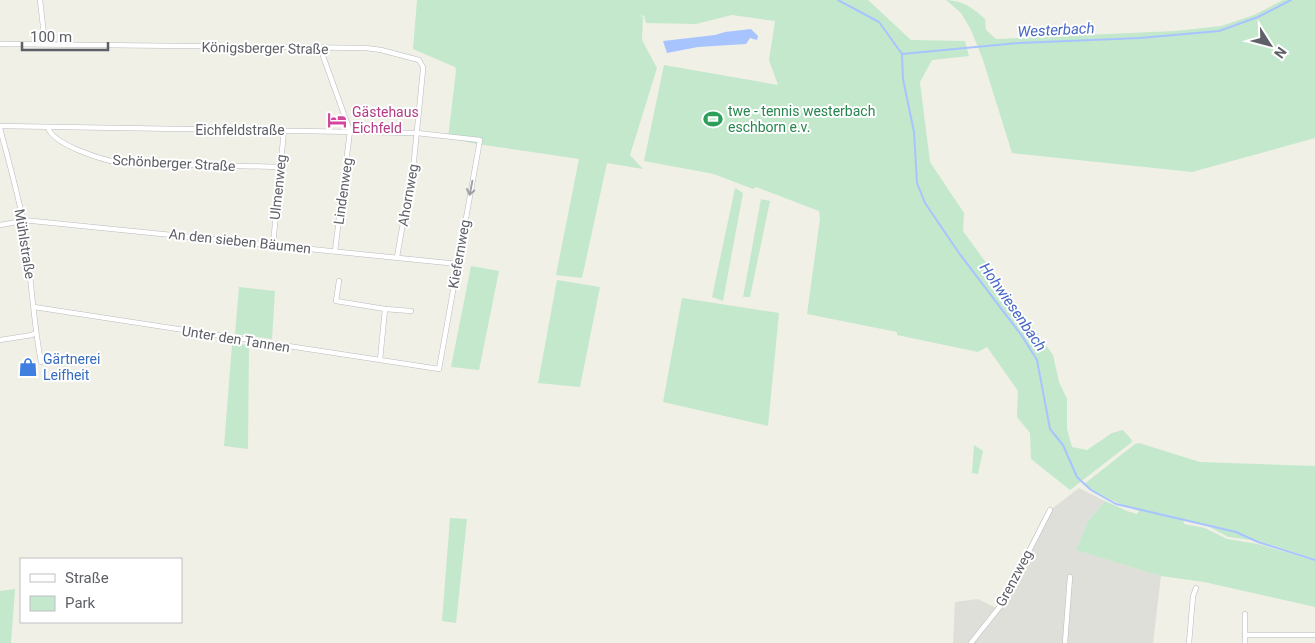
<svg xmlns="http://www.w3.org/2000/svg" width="1315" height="643" viewBox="0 0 1315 643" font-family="Roboto,sans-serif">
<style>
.industrial{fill:#dfdfd9}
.green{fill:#c3e8cc}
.water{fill:#a8c4ff}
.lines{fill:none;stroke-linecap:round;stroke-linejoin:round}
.stream{stroke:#a8c4ff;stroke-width:2}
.minor-casing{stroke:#b9bac0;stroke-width:5.5}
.minor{stroke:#fff;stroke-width:4.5}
.oneway{stroke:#9ea0a4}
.labels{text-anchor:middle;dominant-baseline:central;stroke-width:4;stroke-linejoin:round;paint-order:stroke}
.street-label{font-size:14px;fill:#5e6067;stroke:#fff}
.leisure-label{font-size:14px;fill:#27864d;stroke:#fff;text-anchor:start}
.hotel-label{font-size:14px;fill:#b23c85;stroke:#fff;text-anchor:start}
.shop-label{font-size:14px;fill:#366cbe;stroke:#fff;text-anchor:start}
.water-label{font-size:15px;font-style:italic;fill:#4766c6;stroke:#fff}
</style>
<rect width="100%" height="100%" fill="#f0f0e7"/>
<polygon class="industrial" points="1079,488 1105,501 1089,520 1077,550 1161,576 1153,643 953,643 955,602 978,599 996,608 1045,514"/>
<g class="green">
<polygon points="417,0 868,0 911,40 965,41 969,56 932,60 920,82 930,162 964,213 963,231 1053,355 1059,382 1067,399 1067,429 1072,447 1087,450 1112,433 1123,430 1131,439 1132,442 1070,490 1031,459 1030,433 1017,417 1018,391 987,347 978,352 897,335 897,332 807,314 820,219 819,211 756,187 753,189 714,174 644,161 664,65 778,85 769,60 775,21 732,15 696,24 646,23 644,16 640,15 643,17 642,40 657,68 630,155 643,169 607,163 582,278 556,275 579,159 477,144 448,138 456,71 455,67 413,49"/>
<path d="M946 0C964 1 973 8 985 19L986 30 996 39 1175 31 1221 26 1254 15 1283 0H1315V138L1192 172 1012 153 983 60 971 30 961 13Z"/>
<polygon points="735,188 743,193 723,301 712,297"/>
<polygon points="761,199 770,201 750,297 743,297"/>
<polygon points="471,266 499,271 479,370 451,367"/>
<polygon points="557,280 600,287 580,387 538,383"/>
<polygon points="239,287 275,291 272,339 235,334"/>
<polygon points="682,298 779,313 768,426 663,402"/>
<polygon points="249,344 248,449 224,446 232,345"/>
<path d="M1139 443 1200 462 1315 466V559L1259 541 1228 537 1206 525 1183 520 1184 524 1205 528 1227 539 1258 544 1315 561V607L1204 582 1161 576 1076 550 1089 520 1105 501 1127 511 1137 514 1139 511C1121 504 1100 496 1083 485L1135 444Z"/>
<polygon points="974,445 983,451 978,474 972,473"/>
<polygon points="450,518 467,519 456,623 442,621"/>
<polygon points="15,589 11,643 0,643 0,591"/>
</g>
<polygon class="water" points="751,29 758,36 757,40 750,38 746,44 698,47 667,53 663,41 715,35 725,32"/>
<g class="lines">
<g class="stream">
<polyline points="838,0 879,22 902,54 1019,43 1140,38 1219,31 1258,17 1291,0"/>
<polyline points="902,54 903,79 914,132 917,183 925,203 959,253 1022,336 1037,360 1050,429 1063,445 1077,477 1091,490 1116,504 1236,532 1258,542 1315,560"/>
</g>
<g class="minor-casing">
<g id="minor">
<polyline points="40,0 45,44"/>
<polyline points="0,44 366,48 381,50 419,60 423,67 423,70 414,160 397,257"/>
<polyline points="322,49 323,56 350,131 335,251"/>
<polyline points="0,126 417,133 480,140 439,369 34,307"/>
<path d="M48 127C52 145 104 160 120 163L280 167"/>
<path d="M0 128C8 159 17 190 23 221 31 268 32 315 41 362"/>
<polyline points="23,220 458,264"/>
<polyline points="0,225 23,221"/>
<polyline points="273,245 284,130"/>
<polyline points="339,281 336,301 385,309 411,311"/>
<polyline points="0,340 32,335 35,333"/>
<polyline points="380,360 385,309"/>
<polyline points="1245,614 1245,643"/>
<polyline points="1245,635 1315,635"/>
<polyline points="971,643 1002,604 1050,510"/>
<polyline points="1065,643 1070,577"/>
<polyline points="1189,643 1193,596 1196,588"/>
</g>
</g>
<use href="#minor" class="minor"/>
</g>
<defs><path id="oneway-shaft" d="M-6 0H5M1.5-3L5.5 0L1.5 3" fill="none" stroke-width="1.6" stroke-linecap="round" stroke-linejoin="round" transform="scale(1.25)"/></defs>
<use class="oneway" href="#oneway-shaft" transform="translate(471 188) rotate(101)"/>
<defs>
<g id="stadium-bare" transform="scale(1.5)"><path d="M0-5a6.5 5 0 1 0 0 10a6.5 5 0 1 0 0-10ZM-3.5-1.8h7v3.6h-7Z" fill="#2e9e5b" stroke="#fff" stroke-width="2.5" paint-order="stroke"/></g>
<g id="hotel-bare" transform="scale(1.5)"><path d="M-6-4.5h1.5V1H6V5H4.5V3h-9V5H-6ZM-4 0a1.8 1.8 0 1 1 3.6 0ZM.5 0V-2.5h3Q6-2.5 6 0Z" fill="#d1479c" stroke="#fff" stroke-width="2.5" paint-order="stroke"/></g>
<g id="shop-bare" transform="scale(1.5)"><path d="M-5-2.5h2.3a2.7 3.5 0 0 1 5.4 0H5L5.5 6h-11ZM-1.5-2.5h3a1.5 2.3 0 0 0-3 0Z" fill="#3f7fe0" stroke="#fff" stroke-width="2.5" paint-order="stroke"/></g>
</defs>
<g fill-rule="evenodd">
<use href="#stadium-bare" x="713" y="119"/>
<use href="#hotel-bare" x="337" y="120"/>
<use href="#shop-bare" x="28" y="367"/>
</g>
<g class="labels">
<g class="street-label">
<text transform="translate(265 48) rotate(1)">Königsberger Straße</text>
<text x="240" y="130">Eichfeldstraße</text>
<text transform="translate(174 163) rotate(3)">Schönberger Straße</text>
<text transform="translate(278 187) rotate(-84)">Ulmenweg</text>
<text transform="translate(343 191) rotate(-82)">Lindenweg</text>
<text transform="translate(408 195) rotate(-80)">Ahornweg</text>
<text transform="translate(240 241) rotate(6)">An den sieben Bäumen</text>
<text transform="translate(25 244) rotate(81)">Mühlstraße</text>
<text transform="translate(459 254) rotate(-80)">Kiefernweg</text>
<text transform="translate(236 339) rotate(9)">Unter den Tannen</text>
<text transform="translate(1014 578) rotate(-62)">Grenzweg</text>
</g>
<g class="leisure-label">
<text x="728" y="111">twe - tennis westerbach<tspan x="728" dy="16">eschborn e.v.</tspan></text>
</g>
<g class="hotel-label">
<text x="352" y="112">Gästehaus<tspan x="352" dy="16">Eichfeld</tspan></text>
</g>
<g class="shop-label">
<text x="43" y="359">Gärtnerei<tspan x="43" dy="16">Leifheit</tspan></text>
</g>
<g class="water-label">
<text transform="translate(1056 30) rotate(-3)">Westerbach</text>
<text transform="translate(1013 307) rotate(55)">Hohwiesenbach</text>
</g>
</g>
<rect x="20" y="558" width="162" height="65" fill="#ffffff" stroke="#bfbfc2"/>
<rect x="30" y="574" width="25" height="8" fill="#ffffff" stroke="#bfbfc2"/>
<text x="65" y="583" font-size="15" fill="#5e6067">Straße</text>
<rect x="30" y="596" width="25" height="15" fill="#c3e8cc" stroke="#bfbfc2"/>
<text x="65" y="608" font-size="15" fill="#5e6067">Park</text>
<g transform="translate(1270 45) rotate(126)" stroke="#ffffff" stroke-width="4" paint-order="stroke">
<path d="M0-4L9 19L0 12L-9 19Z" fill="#5e6067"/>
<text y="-8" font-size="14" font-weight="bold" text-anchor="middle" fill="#5e6067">N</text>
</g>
<path d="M22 42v8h86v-8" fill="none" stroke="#5e6067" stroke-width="2.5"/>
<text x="30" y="42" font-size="15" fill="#5e6067" stroke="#ffffff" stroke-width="4" paint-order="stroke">100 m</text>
</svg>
